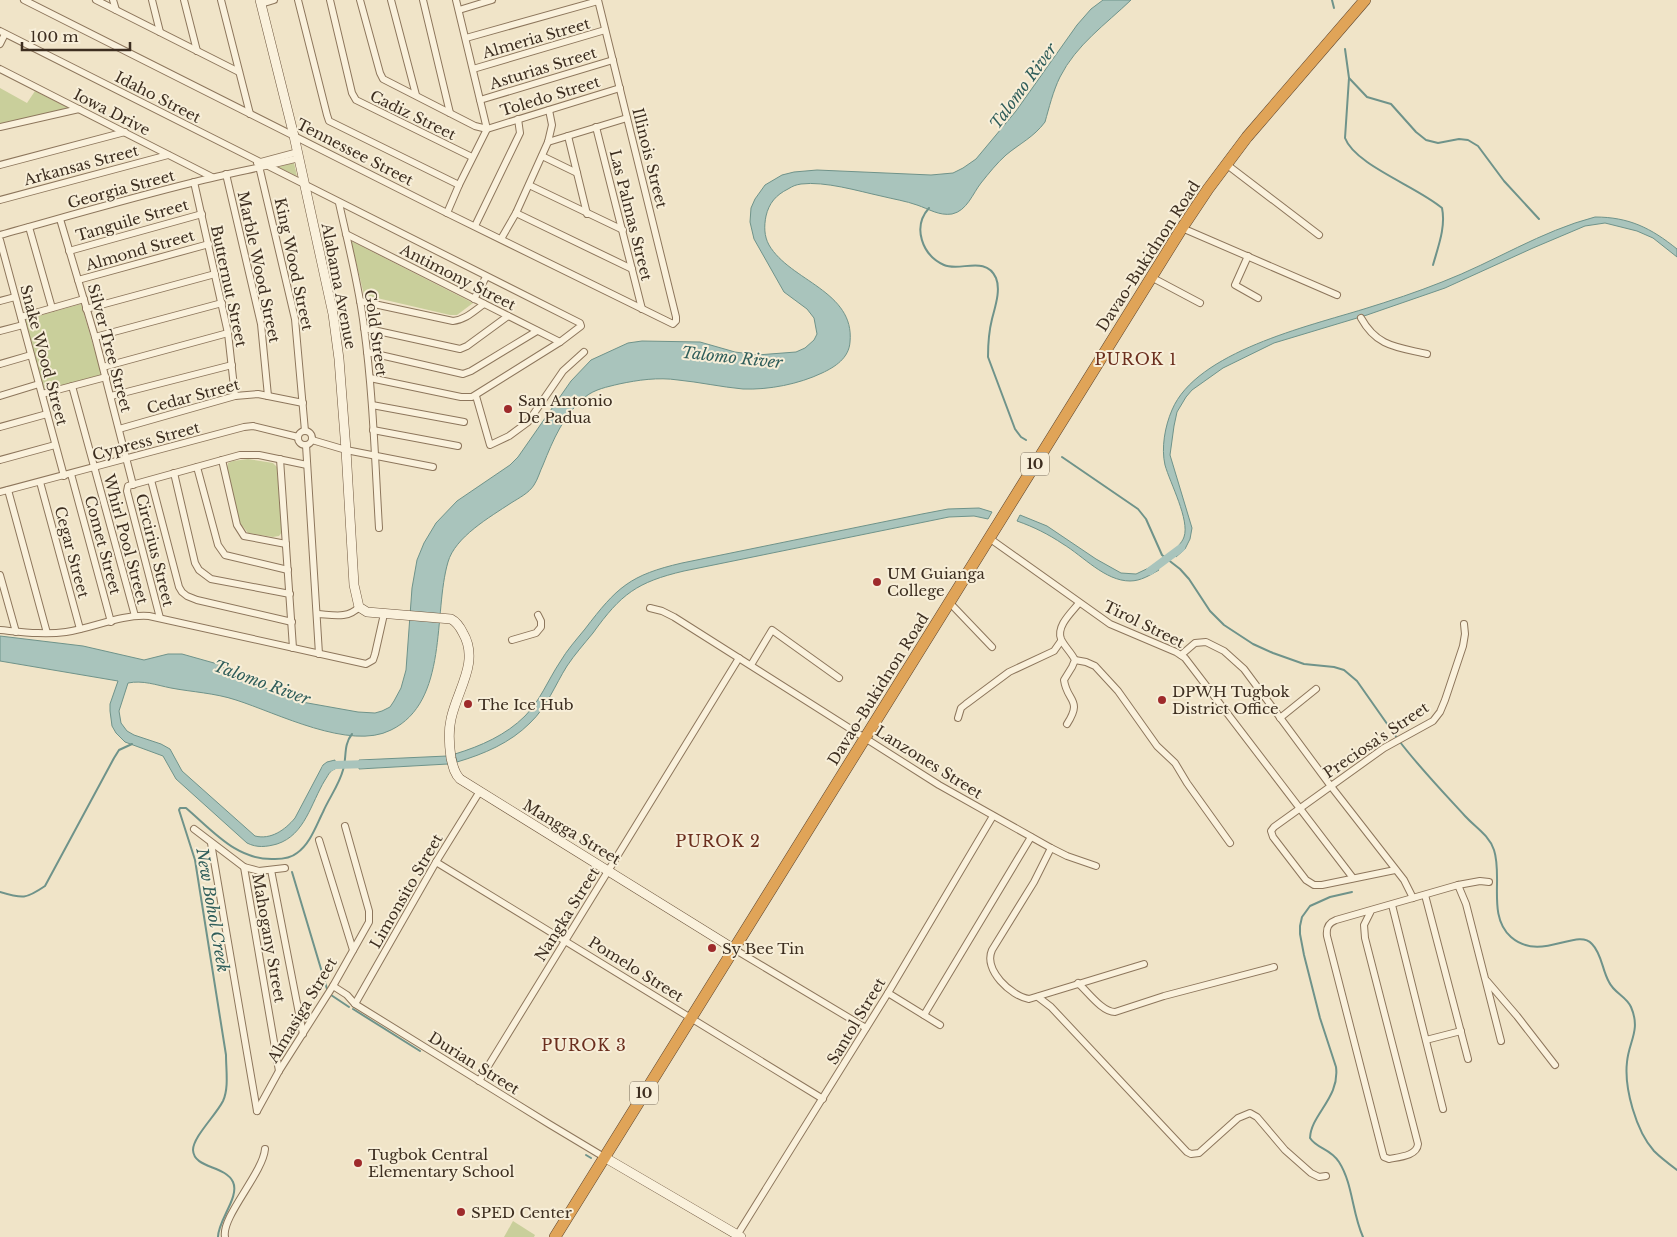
<svg xmlns="http://www.w3.org/2000/svg" width="1677" height="1237" viewBox="0 0 1677 1237" font-family="'Libre Baskerville',serif">
<style>
.green{fill:#c9cf9b}
.water{fill:#a9c4bc;stroke:#6f938a}
.lines{fill:none;stroke-linecap:round;stroke-linejoin:round}
.stream{stroke:#6f938a;stroke-width:2}
.canal{stroke:#a9c4bc;stroke-width:8}
.street-casing{stroke:#8d765c;stroke-width:8}
.secondary-casing{stroke:#6f573f;stroke-width:10}
.highway-casing{stroke:#5b4430;stroke-width:12}
.street{stroke:#faf1dc;stroke-width:6}
.secondary{stroke:#faf1dc;stroke-width:9}
.highway{stroke:#e0a458;stroke-width:11}
.poi-dot{fill:#9e2a2b;stroke:#f7eed8;stroke-width:2}
.labels{text-anchor:middle;dominant-baseline:central;stroke-width:4;stroke-linejoin:round;paint-order:stroke}
.shield{fill:#f7eed8;stroke:#756857;stroke-width:1}
.shield-label{font-size:14px;font-weight:bold;fill:#3d2e20}
.street-label{font-size:15px;fill:#3d2e20;stroke:#f7eed8}
.poi-label{font-size:15px;fill:#3d2e20;stroke:#f7eed8;text-anchor:start}
.water-label{font-size:16px;font-style:italic;fill:#2f5d5a;stroke:#f7eed8}
.neighbourhood-label{font-size:16px;letter-spacing:1px;fill:#6b2e1e;stroke:#f7eed8}
</style>
<rect width="100%" height="100%" fill="#f0e4c8"/>
<g class="green">
<polygon points="0,88 27,103 35,91 68,108 0,124"/>
<polygon points="294,163 297,176 278,167"/>
<polygon points="351,241 473,303 457,315 450,315 364,295"/>
<polygon points="81,304 102,375 44,391 24,320"/>
<polygon points="248,459 273,463 277,467 282,532 279,536 273,537 248,533 240,523 227,468 228,463 233,461"/>
<polygon points="513,1221 535,1235 534,1237 504,1237"/>
</g>
<g class="water">
<path d="M1103 0H1131C1106 24 1076 45 1060 77 1053 91 1049 108 1045 122 1034 137 1019 144 1006 155 997 163 989 173 981 183 973 193 967 211 952 214 939 216 929 209 917 205 906 201 893 199 881 196 858 191 825 181 801 184 795 185 793 186 788 189 776 195 769 203 766 216 764 226 764 236 769 245 790 281 855 291 850 342 849 358 835 367 822 373 799 384 769 390 743 389 721 387 699 382 678 380 658 377 638 380 619 384 607 387 595 389 585 397 564 414 553 440 543 465 540 471 538 479 534 485 529 493 519 498 511 503 490 517 455 537 448 562 433 613 449 702 391 730 350 751 277 713 236 700 215 693 192 692 171 688 156 685 143 680 128 683L119 711 121 723 127 731 134 735 161 744 170 749 182 771 255 836C271 840 285 830 295 818L323 765 327 762 335 760V769C329 771 328 776 325 780 311 803 305 835 277 844 266 847 257 848 247 843L176 779 163 756 125 742 116 733 112 726 110 711V704L118 681 0 661V636L83 646 144 660 168 654H182L214 663 280 695 302 702 358 712 375 713 382 711 390 707 394 701 401 688 406 670 412 588 417 560 424 543 436 523 457 501 510 465 518 457 571 381 591 360 628 343 642 341 700 342 735 352 757 355 796 352 805 348 814 340 817 334 814 318 807 309 784 292 754 239 750 222 751 208 755 199 765 185 782 175 794 172 817 170 931 175 953 173 963 168 976 159 1016 111 1077 25 1091 9Z"/>
<path d="M1595 217C1629 217 1651 228 1677 249V257L1653 238 1637 231 1605 223 1585 226 1533 248 1445 288 1367 315 1274 343 1223 368 1192 390 1186 397 1177 412 1174 426 1170 455 1192 528 1190 539 1185 549 1176 557 1172 552C1176 548 1182 543 1184 537 1190 520 1170 483 1165 465 1161 448 1165 426 1172 410 1196 352 1309 326 1364 309 1390 301 1417 292 1442 282 1494 262 1541 231 1595 217Z"/>
<path d="M979 508 992 512 988 519 974 516 949 517 684 571C637 582 621 594 593 633 584 644 575 654 567 666 555 685 547 707 530 723 510 743 484 754 457 762L455 754C481 746 506 735 525 716 540 701 548 680 560 662 567 650 576 640 585 629 617 587 630 575 682 563L922 514 948 509Z"/>
<path d="M1020 515 1047 526 1096 559 1121 573 1136 574 1155 565 1159 570C1150 575 1141 581 1130 581 1105 581 1083 556 1063 544 1048 534 1034 527 1017 521Z"/>
<polygon points="447,756 448,764 359,769 359,760"/>
</g>
<g class="lines">
<g class="stream">
<polyline points="1332,0 1334,8"/>
<path d="M1345 49 1349 78 1345 138C1355 165 1418 187 1442 208 1446 227 1438 247 1433 265"/>
<polyline points="1349,78 1367,97 1391,104 1416,132 1426,140 1438,143 1459,139 1468,140 1478,146 1504,181 1539,219"/>
<path d="M929 208C912 227 922 255 944 265 960 272 986 255 996 278 1001 290 995 307 992 319 989 331 988 344 988 357L1015 429 1021 437 1026 440"/>
<polyline points="1062,457 1138,509 1146,519 1162,555 1180,569 1189,579 1210,611 1224,625 1253,644 1273,653 1304,664 1334,667 1344,670 1357,681 1397,738"/>
<path d="M1400 742C1420 768 1443 792 1465 816 1475 827 1489 835 1494 850 1503 877 1487 916 1511 937 1541 963 1577 927 1592 944 1602 954 1602 970 1609 982 1614 993 1626 996 1631 1007 1641 1030 1629 1041 1627 1062 1624 1088 1636 1131 1654 1151 1661 1158 1669 1164 1677 1170"/>
<polyline points="292,872 327,989"/>
<path d="M0 892C23 899 26 899 45 886L114 758 119 750 132 744"/>
<path d="M1352 892 1330 897 1310 906 1302 917 1300 926V934L1304 955 1320 1018 1336 1067C1340 1098 1311 1114 1310 1138 1317 1149 1330 1148 1339 1162 1353 1184 1352 1213 1363 1237"/>
<polyline points="331,995 349,1007"/>
<polyline points="353,1009 420,1051"/>
<polyline points="586,1155 591,1158"/>
<path d="M218 1237C218 1220 240 1197 233 1182 225 1165 194 1169 193 1150 193 1137 216 1115 223 1101 229 1088 226 1070 226 1055L195 860 179 810 180 808H186C213 831 237 861 275 859 282 859 291 858 297 853 310 844 316 826 323 812 329 798 339 785 343 770 347 758 343 745 352 734"/>
</g>
<g class="canal">
<polyline points="1150,571 1181,548"/>
<polyline points="326,769 335,765 368,764"/>
</g>
<g class="street-casing">
<g id="street">
<polyline points="24,0 447,213 673,324 676,321 676,317 598,0"/>
<polyline points="96,0 239,72"/>
<polyline points="113,0 116,10"/>
<polyline points="152,0 160,32"/>
<polyline points="184,0 197,51"/>
<polyline points="221,0 250,114"/>
<polyline points="298,0 327,115 329,121 459,185"/>
<polyline points="330,0 352,93 356,100 472,157"/>
<polyline points="360,0 380,73 383,79 475,126 487,129 620,88"/>
<polyline points="391,0 416,95"/>
<polyline points="423,0 450,113"/>
<polyline points="261,4 274,0"/>
<polyline points="459,10 492,0"/>
<polyline points="0,31 580,323 581,326 560,342 472,397 461,397 370,378"/>
<polyline points="466,38 598,1"/>
<polyline points="0,44 5,34"/>
<polyline points="0,69 212,177"/>
<polyline points="473,69 605,30"/>
<polyline points="480,100 613,60"/>
<polyline points="0,127 79,109"/>
<polyline points="596,127 642,309"/>
<polyline points="568,136 587,214"/>
<polyline points="548,142 627,118"/>
<polyline points="542,156 577,173"/>
<polyline points="257,163 298,152"/>
<polyline points="1226,164 1319,235"/>
<polyline points="0,165 125,132"/>
<polyline points="259,166 295,319 305,431"/>
<polyline points="226,174 261,324 268,396"/>
<polyline points="194,182 228,333 235,396"/>
<polyline points="529,185 623,230"/>
<polyline points="0,200 168,155"/>
<path d="M339 203C348 244 359 285 364 327 373 393 375 461 379 528"/>
<polyline points="447,213 459,185 487,129 456,0"/>
<polyline points="516,213 632,269"/>
<polyline points="60,219 95,337 133,485"/>
<polyline points="475,226 520,133 518,119"/>
<polyline points="29,227 52,308"/>
<polyline points="1182,228 1337,295"/>
<polyline points="346,234 560,342"/>
<path d="M0 235C65 217 130 198 195 182 230 173 264 167 299 158"/>
<polyline points="501,239 516,213 548,142 552,125 549,110"/>
<polyline points="0,240 64,476"/>
<polyline points="69,251 202,214"/>
<polyline points="1248,256 1235,285 1258,298"/>
<polyline points="1151,277 1200,303"/>
<polyline points="78,280 209,244"/>
<polyline points="474,299 486,277"/>
<polyline points="0,301 15,297"/>
<path d="M360 301 453 321C465 320 474 311 484 304"/>
<polyline points="86,309 215,274"/>
<polyline points="21,317 84,299"/>
<path d="M1361 318C1377 347 1397 347 1427 354"/>
<polyline points="364,328 460,349 467,346 508,316"/>
<polyline points="0,331 23,325"/>
<polyline points="95,337 222,303"/>
<polyline points="367,352 463,374 471,371 537,331"/>
<polyline points="0,364 31,355"/>
<polyline points="103,367 228,333"/>
<polyline points="72,386 135,616"/>
<polyline points="42,394 106,377"/>
<polyline points="0,396 39,384"/>
<polyline points="111,396 232,365"/>
<polyline points="476,396 490,445 509,436 528,422 563,371 584,352"/>
<polyline points="372,405 464,422"/>
<polyline points="0,427 47,414"/>
<polyline points="119,429 235,396 258,394 303,403"/>
<polyline points="373,430 458,446"/>
<circle cx="305" cy="438" r="7"/>
<polyline points="312,440 346,450 433,467"/>
<polyline points="306,445 319,654"/>
<polyline points="280,459 293,648"/>
<polyline points="0,460 55,445"/>
<polyline points="222,460 237,525 244,536 286,544"/>
<polyline points="197,467 218,545 225,555 288,570"/>
<polyline points="174,473 195,563 199,570 211,579 290,594"/>
<polyline points="71,474 111,622"/>
<polyline points="151,480 179,587 182,592 187,596 197,600 292,622"/>
<polyline points="40,482 80,629"/>
<polyline points="8,490 47,633"/>
<polyline points="0,492 244,427 253,426 298,437"/>
<polyline points="989,538 1110,624 1176,652 1185,658 1353,878"/>
<polyline points="0,575 16,632"/>
<polyline points="949,602 992,647"/>
<polyline points="650,608 662,611 674,617 939,785 1051,848 1067,856 1096,866"/>
<path d="M318 614C333 615 348 619 359 607"/>
<polyline points="160,618 127,491 128,486 240,455 259,455 307,465"/>
<path d="M0 630C22 632 44 635 66 632 93 628 121 614 149 616L366 664 373 660 375 654 384 614"/>
<polyline points="512,640 536,633 541,627 541,621 538,615"/>
<polyline points="1181,655 1195,643 1206,642 1224,651 1244,669 1330,785 1404,880 1413,898"/>
<polyline points="1075,660 1086,662 1095,666 1118,691 1157,746 1175,763 1187,783 1230,843"/>
<polyline points="751,665 772,630 839,678"/>
<polyline points="958,718 961,708 966,704 1009,672 1054,651 1061,641"/>
<polyline points="1280,718 1316,689"/>
<path d="M1067 724C1083 699 1067 702 1064 680L1072 667 1075 660C1071 652 1064 646 1061 639 1056 626 1072 612 1079 603"/>
<polyline points="194,829 244,867 259,871 285,868"/>
<polyline points="319,840 353,950"/>
<polyline points="211,843 257,1111"/>
<path d="M1051 848 1034 882 992 950C983 970 1011 996 1029 999L1144 964"/>
<polyline points="436,862 823,1099"/>
<polyline points="244,867 279,1071"/>
<polyline points="271,870 303,1034"/>
<polyline points="1395,870 1322,885 1314,885 1306,880 1273,837 1271,831 1274,827 1384,748 1433,721 1440,712 1445,700 1463,646 1465,634 1464,624"/>
<polyline points="1458,885 1466,904 1501,1041"/>
<polyline points="1425,895 1468,1059"/>
<polyline points="1392,905 1443,1109"/>
<path d="M1371 911 1364 925 1365 938 1418 1144C1417 1156 1399 1157 1389 1159L1384 1157 1383 1154 1327 936C1326 928 1328 923 1336 920L1458 885 1480 881 1489 882"/>
<polyline points="734,949 866,1028"/>
<polyline points="1487,981 1517,1016 1555,1065"/>
<path d="M1078 983C1088 992 1102 1012 1115 1012L1164 996 1274 967"/>
<polyline points="333,986 347,995 355,1004 549,1124 604,1157"/>
<polyline points="888,993 940,1025"/>
<polyline points="1038,997 1051,1007 1187,1152 1191,1154 1199,1153 1238,1118 1250,1113 1257,1117 1285,1150 1311,1173 1319,1177 1326,1176"/>
<polyline points="355,1004 436,862 480,791"/>
<polyline points="924,1015 1031,837"/>
<polyline points="1426,1040 1461,1031"/>
<polyline points="479,1081 739,658"/>
<polyline points="257,1111 279,1071 333,986 369,922 369,911 345,826"/>
<path d="M225 1237C221 1217 263 1173 265 1149"/>
<polyline points="736,1237 888,993 993,816"/>
</g>
</g>
<g class="secondary-casing">
<g id="secondary">
<path d="M260 0 294 136 333 314 339 359 346 450 354 585 359 607 367 612 451 619C457 622 460 627 463 633 480 662 457 690 451 719 448 732 449 744 451 758 453 766 454 773 460 779L734 949"/>
<polyline points="604,1157 741,1237"/>
</g>
</g>
<g class="highway-casing">
<polyline id="highway" points="555,1237 1182,228 1208,189 1247,137 1365,0"/>
</g>
<use href="#street" class="street"/>
<use href="#secondary" class="secondary"/>
<use href="#highway" class="highway"/>
</g>
<g class="poi-dot">
<circle cx="508" cy="409" r="5"/>
<circle cx="877" cy="582" r="5"/>
<circle cx="1162" cy="700" r="5"/>
<circle cx="468" cy="704" r="5"/>
<circle cx="712" cy="948" r="5"/>
<circle cx="358" cy="1163" r="5"/>
<circle cx="461" cy="1212" r="5"/>
</g>
<g class="labels">
<g class="shield">
<rect x="1021" y="452.5" width="28" height="23" rx="4"/>
<rect x="630" y="1081.5" width="28" height="23" rx="4"/>
</g>
<g class="shield-label">
<text x="1035" y="464">10</text>
<text x="644" y="1093">10</text>
</g>
<g class="street-label">
<text transform="translate(536 38) rotate(-16)">Almeria Street</text>
<text transform="translate(543 68) rotate(-17)">Asturias Street</text>
<text transform="translate(550 96) rotate(-17)">Toledo Street</text>
<text transform="translate(158 97) rotate(27)">Idaho Street</text>
<text transform="translate(112 112) rotate(27)">Iowa Drive</text>
<text transform="translate(413 115) rotate(26)">Cadiz Street</text>
<text transform="translate(355 152) rotate(27)">Tennessee Street</text>
<text transform="translate(650 158) rotate(76)">Illinois Street</text>
<text transform="translate(81 165) rotate(-15)">Arkansas Street</text>
<text transform="translate(121 189) rotate(-15)">Georgia Street</text>
<text transform="translate(631 215) rotate(76)">Las Palmas Street</text>
<text transform="translate(132 220) rotate(-16)">Tanguile Street</text>
<text transform="translate(140 250) rotate(-16)">Almond Street</text>
<text transform="translate(1148 256) rotate(-57)">Davao-Bukidnon Road</text>
<text transform="translate(294 264) rotate(78)">King Wood Street</text>
<text transform="translate(259 267) rotate(78)">Marble Wood Street</text>
<text transform="translate(458 277) rotate(27)">Antimony Street</text>
<text transform="translate(229 286) rotate(78)">Butternut Street</text>
<text transform="translate(339 286) rotate(79)">Alabama Avenue</text>
<text transform="translate(376 333) rotate(82)">Gold Street</text>
<text transform="translate(110 348) rotate(75)">Silver Tree Street</text>
<text transform="translate(44 355) rotate(75)">Snake Wood Street</text>
<text transform="translate(193 396) rotate(-15)">Cedar Street</text>
<text transform="translate(146 441) rotate(-15)">Cypress Street</text>
<text transform="translate(126 539) rotate(75)">Whirl Pool Street</text>
<text transform="translate(103 545) rotate(75)">Comet Street</text>
<text transform="translate(155 550) rotate(76)">Circirius Street</text>
<text transform="translate(72 552) rotate(75)">Cegar Street</text>
<text transform="translate(1144 624) rotate(26)">Tirol Street</text>
<text transform="translate(878 689) rotate(-58)">Davao-Bukidnon Road</text>
<text transform="translate(1376 740) rotate(-34)">Preciosa's Street</text>
<text transform="translate(929 762) rotate(32)">Lanzones Street</text>
<text transform="translate(572 832) rotate(31)">Mangga Street</text>
<text transform="translate(406 891) rotate(-60)">Limonsito Street</text>
<text transform="translate(567 914) rotate(-58)">Nangka Street</text>
<text transform="translate(269 938) rotate(80)">Mahogany Street</text>
<text transform="translate(636 969) rotate(32)">Pomelo Street</text>
<text transform="translate(302 1010) rotate(-59)">Almasiga Street</text>
<text transform="translate(856 1021) rotate(-59)">Santol Street</text>
<text transform="translate(474 1063) rotate(32)">Durian Street</text>
</g>
<g class="poi-label">
<text x="518" y="400">San Antonio<tspan x="518" dy="17">De Padua</tspan></text>
<text x="887" y="573">UM Guianga<tspan x="887" dy="17">College</tspan></text>
<text x="1172" y="691">DPWH Tugbok<tspan x="1172" dy="17">District Office</tspan></text>
<text x="478" y="704">The Ice Hub</text>
<text x="722" y="948">Sy Bee Tin</text>
<text x="368" y="1154">Tugbok Central<tspan x="368" dy="17">Elementary School</tspan></text>
<text x="471" y="1212">SPED Center</text>
</g>
<g class="water-label">
<text transform="translate(1023 86) rotate(-54)">Talomo River</text>
<text transform="translate(732 357) rotate(6)">Talomo River</text>
<text transform="translate(262 682) rotate(20)">Talomo River</text>
<text transform="translate(213 910) rotate(80)">New Bohol Creek</text>
</g>
<g class="neighbourhood-label">
<text x="1136" y="359">PUROK 1</text>
<text x="718" y="841">PUROK 2</text>
<text x="584" y="1045">PUROK 3</text>
</g>
</g>
<path d="M22 42v8h108v-8" fill="none" stroke="#3d2e20" stroke-width="2.5"/>
<text x="30" y="42" font-size="15" fill="#3d2e20" stroke="#f7eed8" stroke-width="4" paint-order="stroke">100 m</text>
</svg>
